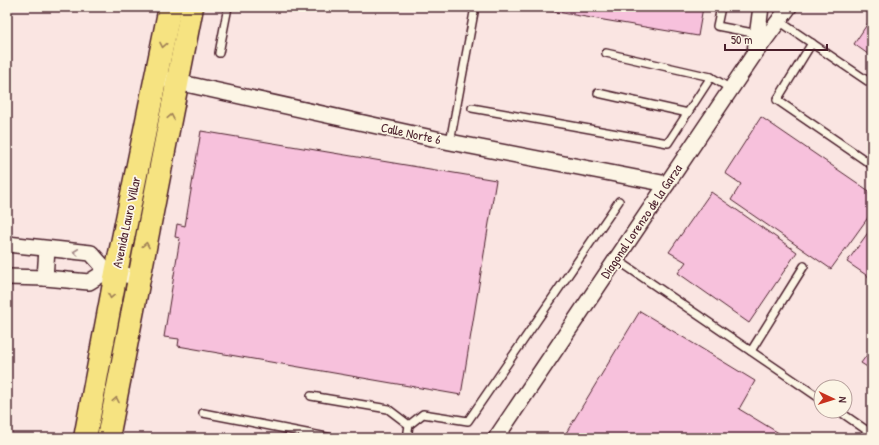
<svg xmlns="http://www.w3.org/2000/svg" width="879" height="445" viewBox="0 0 879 445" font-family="'Patrick Hand',sans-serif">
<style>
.building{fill:#f7c1dc;stroke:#4a1f2b}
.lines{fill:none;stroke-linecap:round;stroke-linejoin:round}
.lane-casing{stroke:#4a1f2b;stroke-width:10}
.street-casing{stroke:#4a1f2b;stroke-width:18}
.primary-casing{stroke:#4a1f2b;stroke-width:25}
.lane{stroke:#fcf5e5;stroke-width:7}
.street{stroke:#fcf5e5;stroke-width:15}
.primary{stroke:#f6e381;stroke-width:22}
.oneway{stroke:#a08156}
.oneway2{stroke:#a38a88}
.labels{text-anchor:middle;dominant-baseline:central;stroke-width:3.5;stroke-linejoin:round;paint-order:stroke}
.street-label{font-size:13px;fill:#4a1f2b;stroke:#fcf5e5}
</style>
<rect width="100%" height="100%" fill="#fae5e2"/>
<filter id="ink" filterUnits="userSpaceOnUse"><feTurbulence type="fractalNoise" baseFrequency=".025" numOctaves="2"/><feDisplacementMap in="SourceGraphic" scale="8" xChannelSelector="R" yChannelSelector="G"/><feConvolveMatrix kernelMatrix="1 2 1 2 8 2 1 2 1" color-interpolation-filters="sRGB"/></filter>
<g filter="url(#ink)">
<g class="building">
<polygon points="534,7 703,7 698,36 533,8"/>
<polygon points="872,17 872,57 854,44"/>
<polygon points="761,117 872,193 872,212 831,269 731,200 741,184 725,173"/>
<polygon points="201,131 496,180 461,395 178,346 179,339 164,337 180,238 175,237 177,224 185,226"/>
<polygon points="711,192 797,252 749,323 678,273 686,262 669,252"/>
<polygon points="872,227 872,279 847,262"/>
<polygon points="640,311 755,381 739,409 787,438 563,438"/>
<polygon points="872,348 872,370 861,363"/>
</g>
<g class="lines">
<g class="lane-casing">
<g id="lane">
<polyline points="721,7 717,26 758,34"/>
<polyline points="779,21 872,84"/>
<polyline points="812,43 777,100 872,165"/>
<polyline points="219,53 228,7"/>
<polyline points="606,53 711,77 731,89"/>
<polyline points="598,93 688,113"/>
<polyline points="472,108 668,143 711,77"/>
<polyline points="450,142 475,7"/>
<polyline points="616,259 821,399"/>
<polyline points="751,351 804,266"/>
<polyline points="311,396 388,409 409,425"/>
<polyline points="839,411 872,434"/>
<polyline points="203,413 332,438"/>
<polyline points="407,438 409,425 423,414 468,421 619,201"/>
</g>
</g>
<g class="street-casing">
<g id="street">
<polyline points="755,52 761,7"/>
<polyline points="168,80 450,142 667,184"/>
<polyline points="7,244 91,253 107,271 140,278"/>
<polyline points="7,277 45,278 89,282 107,271"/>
<polyline points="45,278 47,249"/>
<polyline points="496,438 755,53 789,7"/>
</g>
</g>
<g class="primary-casing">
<g id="primary">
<polyline points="85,438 116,273 170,7"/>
<polyline points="108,438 192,7"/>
</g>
</g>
<use href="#lane" class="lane"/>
<use href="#street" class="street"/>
<use href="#primary" class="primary"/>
</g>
<defs><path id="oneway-chevron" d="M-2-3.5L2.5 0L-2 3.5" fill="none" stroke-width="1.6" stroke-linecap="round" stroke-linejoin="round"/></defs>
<g class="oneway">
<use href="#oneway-chevron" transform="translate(163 45) rotate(101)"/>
<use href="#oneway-chevron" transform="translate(171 117) rotate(-79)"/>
<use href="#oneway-chevron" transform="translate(146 245) rotate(-79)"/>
<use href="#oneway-chevron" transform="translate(111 296) rotate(101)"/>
<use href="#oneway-chevron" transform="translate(116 400) rotate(-79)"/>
</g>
<use class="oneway2" href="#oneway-chevron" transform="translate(76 252) rotate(-174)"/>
</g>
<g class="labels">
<g class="street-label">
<text transform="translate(411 133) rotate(12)">Calle Norte 6</text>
<text transform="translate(641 221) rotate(-56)">Diagonal Lorenzo de la Garza</text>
<text transform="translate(126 222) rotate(-78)">Avenida Lauro Villar</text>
</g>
</g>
<rect width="879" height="445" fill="none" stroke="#fcf5e5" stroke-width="24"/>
<rect x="12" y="12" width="855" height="421" fill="none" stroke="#4a1f2b" stroke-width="1.5" filter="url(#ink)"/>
<g transform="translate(833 399) rotate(94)"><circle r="19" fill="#fcf5e5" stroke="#b59f9b"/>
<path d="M0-3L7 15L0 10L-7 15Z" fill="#c8321e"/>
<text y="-6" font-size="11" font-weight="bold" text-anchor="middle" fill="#4a1f2b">N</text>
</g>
<path d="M725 44v6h102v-6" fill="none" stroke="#4a1f2b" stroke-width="2"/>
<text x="731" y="44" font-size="12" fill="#4a1f2b" stroke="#fcf5e5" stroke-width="3" paint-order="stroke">50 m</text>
</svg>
